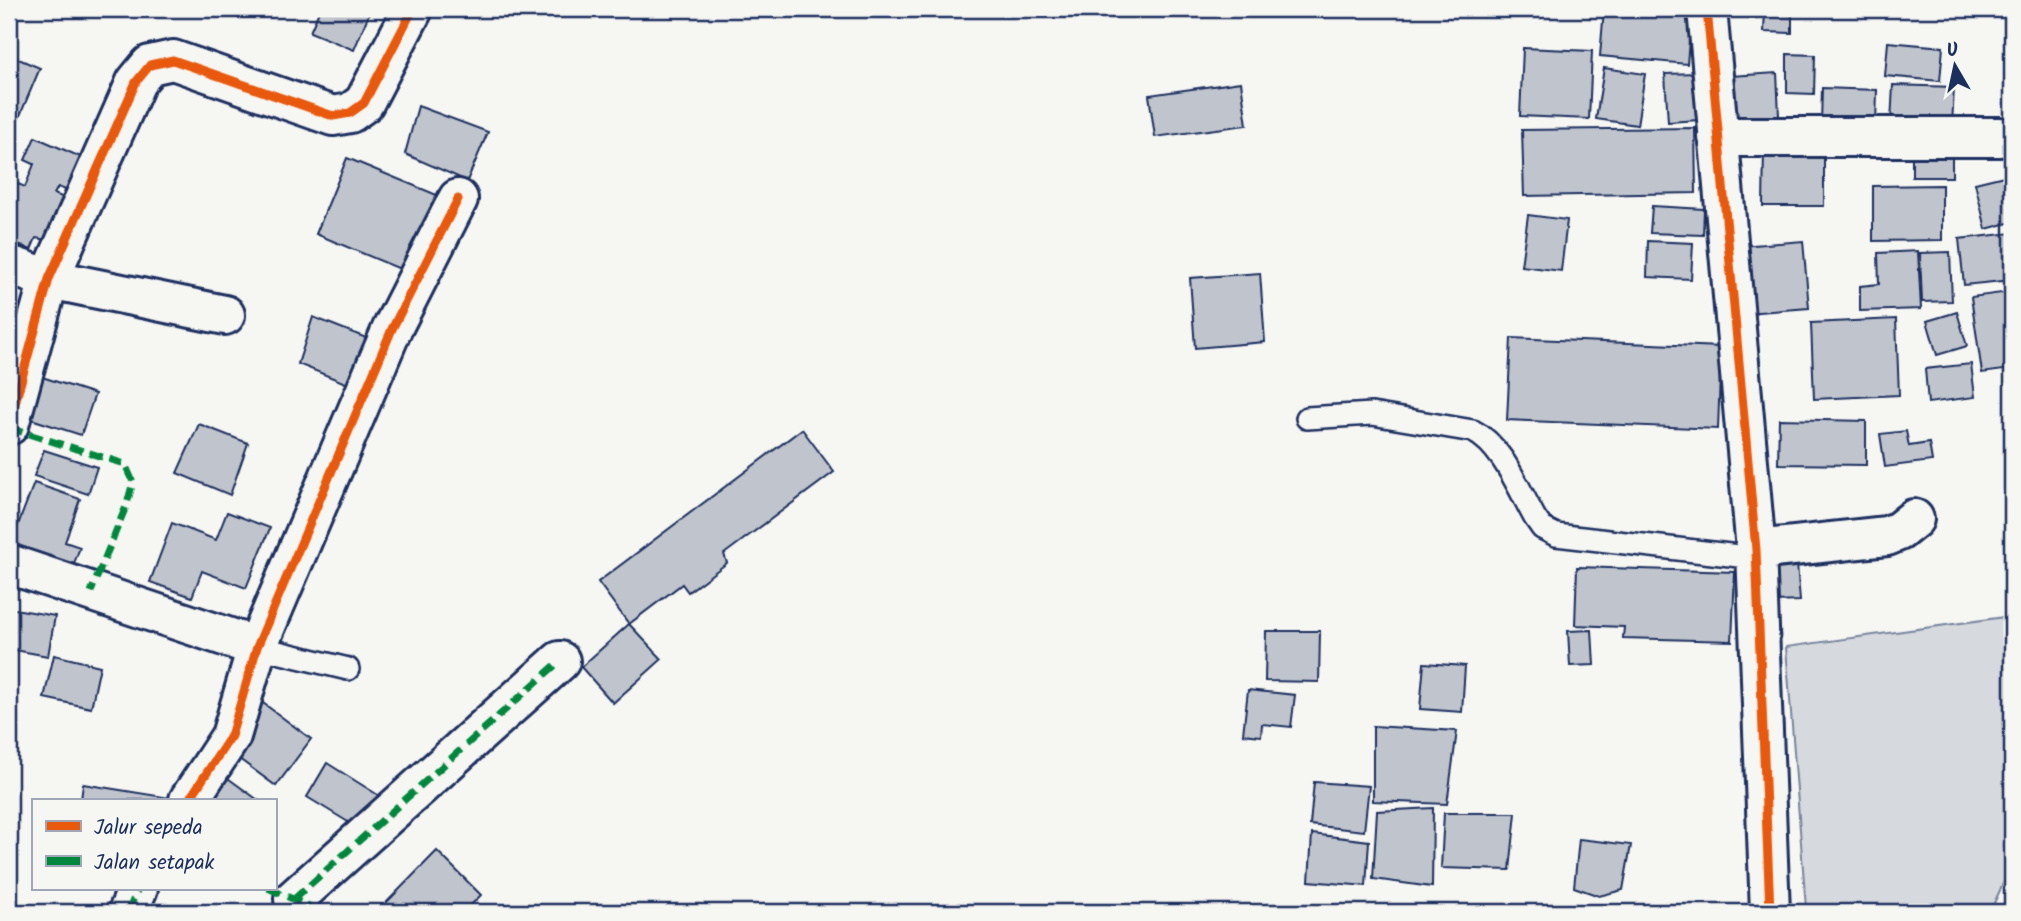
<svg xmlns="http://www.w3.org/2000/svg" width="2021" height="921" viewBox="0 0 2021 921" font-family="Kalam,sans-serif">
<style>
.green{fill:#d6d9dd;stroke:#78849e;stroke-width:2}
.building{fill:#c0c4cd;stroke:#1b2f5e;stroke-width:2}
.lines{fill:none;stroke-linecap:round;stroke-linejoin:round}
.service-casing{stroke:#1b2f5e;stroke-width:26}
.minor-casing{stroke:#1b2f5e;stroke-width:44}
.service{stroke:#f6f6f2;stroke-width:21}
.minor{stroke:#f6f6f2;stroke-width:38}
.quiet{stroke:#00873e;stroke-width:7;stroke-dasharray:14 7;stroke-linecap:butt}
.cycleway-casing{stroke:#f6f6f2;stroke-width:13}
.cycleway{stroke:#e8590c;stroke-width:9}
</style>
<rect width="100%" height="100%" fill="#f6f6f2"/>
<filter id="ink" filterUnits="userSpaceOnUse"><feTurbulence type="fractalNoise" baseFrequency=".0143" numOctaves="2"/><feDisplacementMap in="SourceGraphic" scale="14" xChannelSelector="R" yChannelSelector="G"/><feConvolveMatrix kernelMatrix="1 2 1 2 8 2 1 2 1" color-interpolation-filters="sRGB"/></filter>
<g filter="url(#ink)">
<polygon class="green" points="2012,616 2012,864 1990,912 1868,912 1806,908 1786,647"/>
<g class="building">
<polygon points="320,9 371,9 354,50 310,32"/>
<polygon points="1604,9 1691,16 1687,64 1600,56"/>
<polygon points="1714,9 1756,9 1755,16 1714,14"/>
<polygon points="1765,9 1792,9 1792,33 1764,32"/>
<polygon points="1912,9 2007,9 2007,14"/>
<polygon points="2009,22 2012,22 2012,75 2006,75"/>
<polygon points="1888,42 1943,47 1940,81 1885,76"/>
<polygon points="1523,48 1592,51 1589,119 1520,116"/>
<polygon points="1787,54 1815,55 1814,94 1787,93"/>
<polygon points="9,55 40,68 11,137 9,136"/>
<polygon points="1604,68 1645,74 1637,125 1596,119"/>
<polygon points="1698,73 1699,120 1668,122 1665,74"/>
<polygon points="1777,73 1779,116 1733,118 1731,76"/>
<polygon points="1241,82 1247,125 1155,137 1149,95"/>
<polygon points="1893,85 1954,87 1952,126 1891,123"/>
<polygon points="1822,88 1877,90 1876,125 1821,124"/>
<polygon points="418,106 488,132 467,181 405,154"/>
<polygon points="1695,128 1696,193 1524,196 1522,130"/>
<polygon points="35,137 83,158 68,191 58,187 54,194 67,199 48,240 36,238 31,250 9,240 9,180 25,187 34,164 25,160"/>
<polygon points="1764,149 1824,149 1824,206 1763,206"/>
<rect x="1912" y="153" width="40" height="24"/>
<polygon points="347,158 449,200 417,276 316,234"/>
<polygon points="2012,174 2012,222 1986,229 1975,183"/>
<polygon points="1942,185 1942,240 1873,241 1873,186"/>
<polygon points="1652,206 1704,209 1703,235 1650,233"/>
<polygon points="1528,215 1567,220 1561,271 1521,266"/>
<polygon points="2012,233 2012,280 1964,285 1959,239"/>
<polygon points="1648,241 1693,243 1691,279 1647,277"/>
<polygon points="1803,241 1809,308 1746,313 1741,246"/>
<polygon points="1918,251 1921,309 1860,311 1860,286 1879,284 1878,253"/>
<polygon points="1950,252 1952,301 1922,302 1920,253"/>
<polygon points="1260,273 1265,342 1195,348 1190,278"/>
<polygon points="2009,292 2012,319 2007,320 2012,369 1982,373 1971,297"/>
<polygon points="9,301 30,307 18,350 9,348"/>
<polygon points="1957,312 1967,346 1937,355 1927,321"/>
<polygon points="313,317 379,343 358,388 298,364"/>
<polygon points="1896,319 1899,395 1814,399 1811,323"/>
<polygon points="1511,338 1721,347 1718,429 1507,420"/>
<polygon points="1971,364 1975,397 1928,403 1925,369"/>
<polygon points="42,377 95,394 81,435 28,418"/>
<polygon points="1779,419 1866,421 1866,465 1778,464"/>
<polygon points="199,424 248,443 230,495 177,473"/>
<polygon points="802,429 834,472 724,554 727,563 688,592 682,584 629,624 598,582"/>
<polygon points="1906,431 1909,446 1929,443 1932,461 1885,467 1880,434"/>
<polygon points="44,450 97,467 88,494 34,476"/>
<polygon points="34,483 80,499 65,542 80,547 72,569 10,546"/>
<polygon points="227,512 270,528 246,588 202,571 192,597 150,582 172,523 216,540"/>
<polygon points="1796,551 1800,601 1774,602 1770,554"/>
<polygon points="1577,567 1735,572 1732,641 1623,638 1624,627 1575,625"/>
<polygon points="9,608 55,616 48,656 9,649"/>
<polygon points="629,624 662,659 613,703 581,667"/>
<polygon points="1592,630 1594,665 1570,666 1568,631"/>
<polygon points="1266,631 1320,631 1319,682 1265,681"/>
<polygon points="54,655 100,666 91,708 44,698"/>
<polygon points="1424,663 1465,666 1462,712 1420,709"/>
<polygon points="1248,690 1295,695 1291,727 1262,724 1261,736 1243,734"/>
<polygon points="263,703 311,739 276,786 227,750"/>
<polygon points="1373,726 1457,731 1447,804 1373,801"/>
<polygon points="327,763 378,795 358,828 307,797"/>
<polygon points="225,776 258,800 207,800"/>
<polygon points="1314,782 1369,786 1364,831 1310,825"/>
<polygon points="83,784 170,798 170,800 81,800"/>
<polygon points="1433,808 1432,887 1373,879 1377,811"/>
<polygon points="1444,813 1516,813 1510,870 1441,868"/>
<polygon points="1312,834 1369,841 1366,886 1309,881"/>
<polygon points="1579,839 1631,845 1623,890 1599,896 1574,887"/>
<polygon points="437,851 481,895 464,912 389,912 383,906"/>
<polygon points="1618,908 1679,912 1618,912"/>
</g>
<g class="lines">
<g class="service-casing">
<g id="service">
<path d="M1307 418 1372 414 1473 431C1502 445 1519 490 1535 518L1542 528 1556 535 1756 558"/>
<polyline points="257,647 348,669"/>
</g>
</g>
<g class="minor-casing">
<g id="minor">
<polyline points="1707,9 1756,550 1770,912"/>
<polyline points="1718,137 2000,137"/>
<polyline points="9,265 49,279 225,315"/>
<polyline points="9,425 49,279 136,82 150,65 173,60 333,116 350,113 364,103 413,9"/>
<polyline points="1756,550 1887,536 1899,531 1914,519"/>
<polyline points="9,564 257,647"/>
<polyline points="189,800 231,736 257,647 392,329 458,199"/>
<polyline points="294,899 560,661"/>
<polyline points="128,912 138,888"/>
</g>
</g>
<use href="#service" class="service"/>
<use href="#minor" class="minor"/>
<g class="quiet">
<polyline points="9,428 125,464 133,482 127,504 91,592"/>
<polyline points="268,888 322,912"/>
<polyline points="294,899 560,661"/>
<polyline points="128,912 138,888"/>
</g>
<g class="cycleway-casing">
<g id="cycleway">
<polyline points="1707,9 1756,550 1770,912"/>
<polyline points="9,425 49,279 136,82 150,65 173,60 333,116 350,113 364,103 413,9"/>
<polyline points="189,800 231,736 257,647 392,329 458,199"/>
</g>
</g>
<use href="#cycleway" class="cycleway"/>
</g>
</g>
<rect width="2021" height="921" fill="none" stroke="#f6f6f2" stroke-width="35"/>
<rect x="18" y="18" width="1986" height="886" fill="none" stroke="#1b2f5e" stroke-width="2.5" filter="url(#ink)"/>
<rect x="32" y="799" width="245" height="91" fill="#f6f6f2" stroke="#9ea6b7" stroke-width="2"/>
<rect x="46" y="821" width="35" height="10" fill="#e8590c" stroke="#9ea6b7" stroke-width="2"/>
<text x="94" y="834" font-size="21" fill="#1b2f5e">Jalur sepeda</text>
<rect x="46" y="856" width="35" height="10" fill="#00873e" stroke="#9ea6b7" stroke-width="2"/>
<text x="94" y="869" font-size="21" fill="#1b2f5e">Jalan setapak</text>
<g transform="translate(1955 66) rotate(351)" stroke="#f6f6f2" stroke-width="5" paint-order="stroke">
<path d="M0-5L12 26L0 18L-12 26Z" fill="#1b2f5e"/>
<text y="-10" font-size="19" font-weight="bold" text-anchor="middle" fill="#1b2f5e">U</text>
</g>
</svg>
